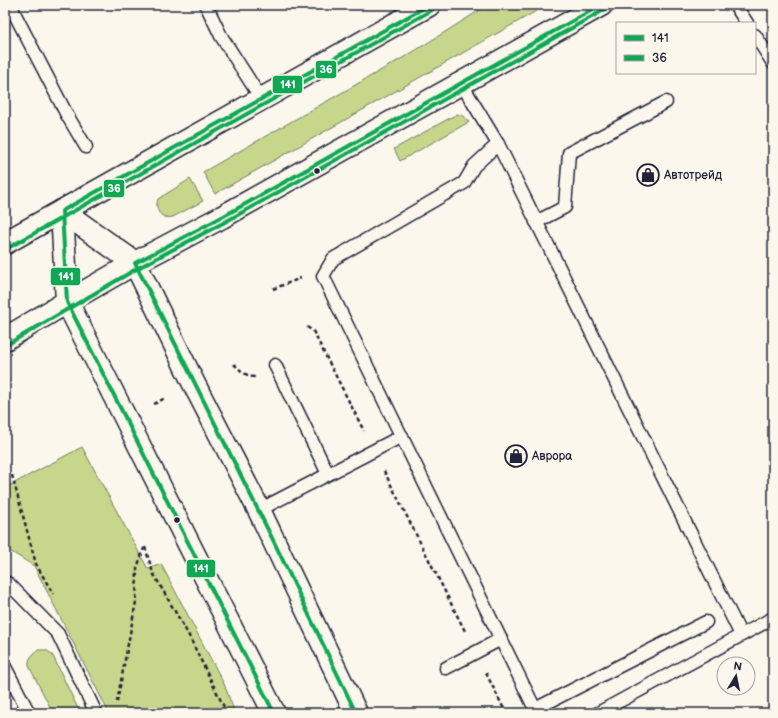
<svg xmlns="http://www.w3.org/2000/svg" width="778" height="718" viewBox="0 0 778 718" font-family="'Balsamiq Sans',sans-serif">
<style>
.green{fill:#c6d68b;stroke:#747c63}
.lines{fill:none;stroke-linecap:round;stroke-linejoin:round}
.service-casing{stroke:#22223b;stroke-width:15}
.tertiary-casing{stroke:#22223b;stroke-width:25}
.primary-casing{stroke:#22223b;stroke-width:25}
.path{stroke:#22223b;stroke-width:2.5;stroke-dasharray:4 3;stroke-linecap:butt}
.service{stroke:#fbf7ec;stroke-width:12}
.tertiary{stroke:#fbf7ec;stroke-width:22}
.primary{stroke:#fbf7ec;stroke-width:22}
.bus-1-casing{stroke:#fbf7ec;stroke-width:7}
.bus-2-casing{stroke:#fbf7ec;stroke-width:7}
.bus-1{stroke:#10a855;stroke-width:4}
.bus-2{stroke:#10a855;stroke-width:4}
.bus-dot{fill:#22223b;stroke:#fbf7ec;stroke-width:1.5}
.labels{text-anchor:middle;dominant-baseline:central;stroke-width:3;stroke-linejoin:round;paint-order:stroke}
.poi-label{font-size:12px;fill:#22223b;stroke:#fbf7ec;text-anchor:start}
.line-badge{stroke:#fbf7ec;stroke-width:1.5}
.badge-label{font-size:11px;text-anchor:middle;font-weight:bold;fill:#fff}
</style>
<rect width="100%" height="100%" fill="#fbf7ec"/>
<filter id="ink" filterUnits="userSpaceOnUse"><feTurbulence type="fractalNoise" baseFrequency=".025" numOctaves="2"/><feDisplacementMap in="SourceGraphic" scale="8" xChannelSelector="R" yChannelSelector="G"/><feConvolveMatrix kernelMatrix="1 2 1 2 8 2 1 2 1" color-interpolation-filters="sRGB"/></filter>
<g filter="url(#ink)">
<g class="green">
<polygon points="488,5 547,5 215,194 203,172 413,52"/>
<polygon points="457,114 465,117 469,122 400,161 394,149"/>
<path d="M190 179 203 201 173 217C161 220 154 210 158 199Z"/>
<polygon points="82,447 148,569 161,564 224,684 235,713 109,713 34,566 5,548 5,488"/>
<path d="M38 650H46L52 654 80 713H53L29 666C28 658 32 655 38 650Z"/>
</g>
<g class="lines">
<g class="service-casing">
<g id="service">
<polyline points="10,5 67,115 86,147"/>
<polyline points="206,5 221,36 262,100"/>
<polyline points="735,5 747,23"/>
<polyline points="755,35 773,63"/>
<polyline points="461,83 498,144 741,635"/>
<polyline points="498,144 474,166 464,183 333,259 323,276 535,709 706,622"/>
<polyline points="536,222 565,207 569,153 666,102"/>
<polyline points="275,365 328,474"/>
<polyline points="259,510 402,436"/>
<polyline points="5,582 9,584 58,634 96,713"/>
<polyline points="5,667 29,713"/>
<polyline points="446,668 501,639"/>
<polyline points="598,713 773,618"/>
</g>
</g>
<g class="tertiary-casing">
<polyline id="tertiary" points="429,5 62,211 67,302 135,263 222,217 601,5"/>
</g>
<g class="primary-casing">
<g id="primary">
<polyline points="5,243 62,211 135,263 194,384 259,510 356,713"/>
<polyline points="5,339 67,302 274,713"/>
</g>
</g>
<g class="path">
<polyline points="273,289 301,278"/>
<polyline points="307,327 313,331 364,431"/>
<path d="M234 364C240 370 247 377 255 377"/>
<polyline points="154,404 165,398"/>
<polyline points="384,471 466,633"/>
<polyline points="12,475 36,564 53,594"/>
<polyline points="145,547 153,573 188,634 227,713"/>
<polyline points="486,673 506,713"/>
<polyline points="117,702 136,602 137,568 144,548"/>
</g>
<use href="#service" class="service"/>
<use href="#tertiary" class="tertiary"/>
<use href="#primary" class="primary"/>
<g class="bus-1-casing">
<g id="bus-1">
<polyline points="274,713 67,302 62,211 429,5"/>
<polyline points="356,713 275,544 135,263 222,217 601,5"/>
</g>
</g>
<g class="bus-2-casing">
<g id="bus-2">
<polyline points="8,248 432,10"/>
<polyline points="8,344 138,268 225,222 604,10"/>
</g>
</g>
<use href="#bus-1" class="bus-1"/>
<use href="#bus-2" class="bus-2"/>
</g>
</g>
<defs>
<g id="shop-ring" transform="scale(1.15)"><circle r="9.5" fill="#fbf7ec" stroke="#22223b" stroke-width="1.5"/><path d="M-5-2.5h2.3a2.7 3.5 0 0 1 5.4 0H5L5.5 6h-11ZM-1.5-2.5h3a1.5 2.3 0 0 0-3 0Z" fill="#22223b"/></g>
</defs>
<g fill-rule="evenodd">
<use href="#shop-ring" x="648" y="175"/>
<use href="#shop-ring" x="516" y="456"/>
</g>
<g class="bus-dot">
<circle cx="317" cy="171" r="3.5"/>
<circle cx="177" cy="520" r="3.5"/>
</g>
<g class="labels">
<g class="poi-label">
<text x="664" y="175">Автотрейд</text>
<text x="532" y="456">Аврора</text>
</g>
</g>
<g class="line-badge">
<rect x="315" y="60" width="22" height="19" rx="4" fill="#10a855"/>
<rect x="272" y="75" width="31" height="19" rx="4" fill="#10a855"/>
<rect x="103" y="179" width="22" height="19" rx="4" fill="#10a855"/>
<rect x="50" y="267" width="31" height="19" rx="4" fill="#10a855"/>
<rect x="186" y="559" width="30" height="19" rx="4" fill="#10a855"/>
</g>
<g class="badge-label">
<text x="326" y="73">36</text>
<text x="288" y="88">141</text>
<text x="114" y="192">36</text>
<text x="66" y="280">141</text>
<text x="201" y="572">141</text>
</g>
<rect width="778" height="718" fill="none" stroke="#fbf7ec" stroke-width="20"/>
<rect x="10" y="10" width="758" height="698" fill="none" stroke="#22223b" stroke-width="1.5" filter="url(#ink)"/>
<rect x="616" y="22" width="140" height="52" fill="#fbf7ec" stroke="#a4a2a5"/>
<rect x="624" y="35" width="20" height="6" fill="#10a855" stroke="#a4a2a5"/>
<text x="652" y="42" font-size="12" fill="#22223b">141</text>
<rect x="624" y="55" width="20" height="6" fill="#10a855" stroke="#a4a2a5"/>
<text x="652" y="62" font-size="12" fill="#22223b">36</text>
<g transform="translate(736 676) rotate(10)"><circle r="19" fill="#fbf7ec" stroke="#a4a2a5"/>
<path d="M0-3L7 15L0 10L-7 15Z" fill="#22223b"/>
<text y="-6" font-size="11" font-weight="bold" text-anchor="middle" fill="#22223b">N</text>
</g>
</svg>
